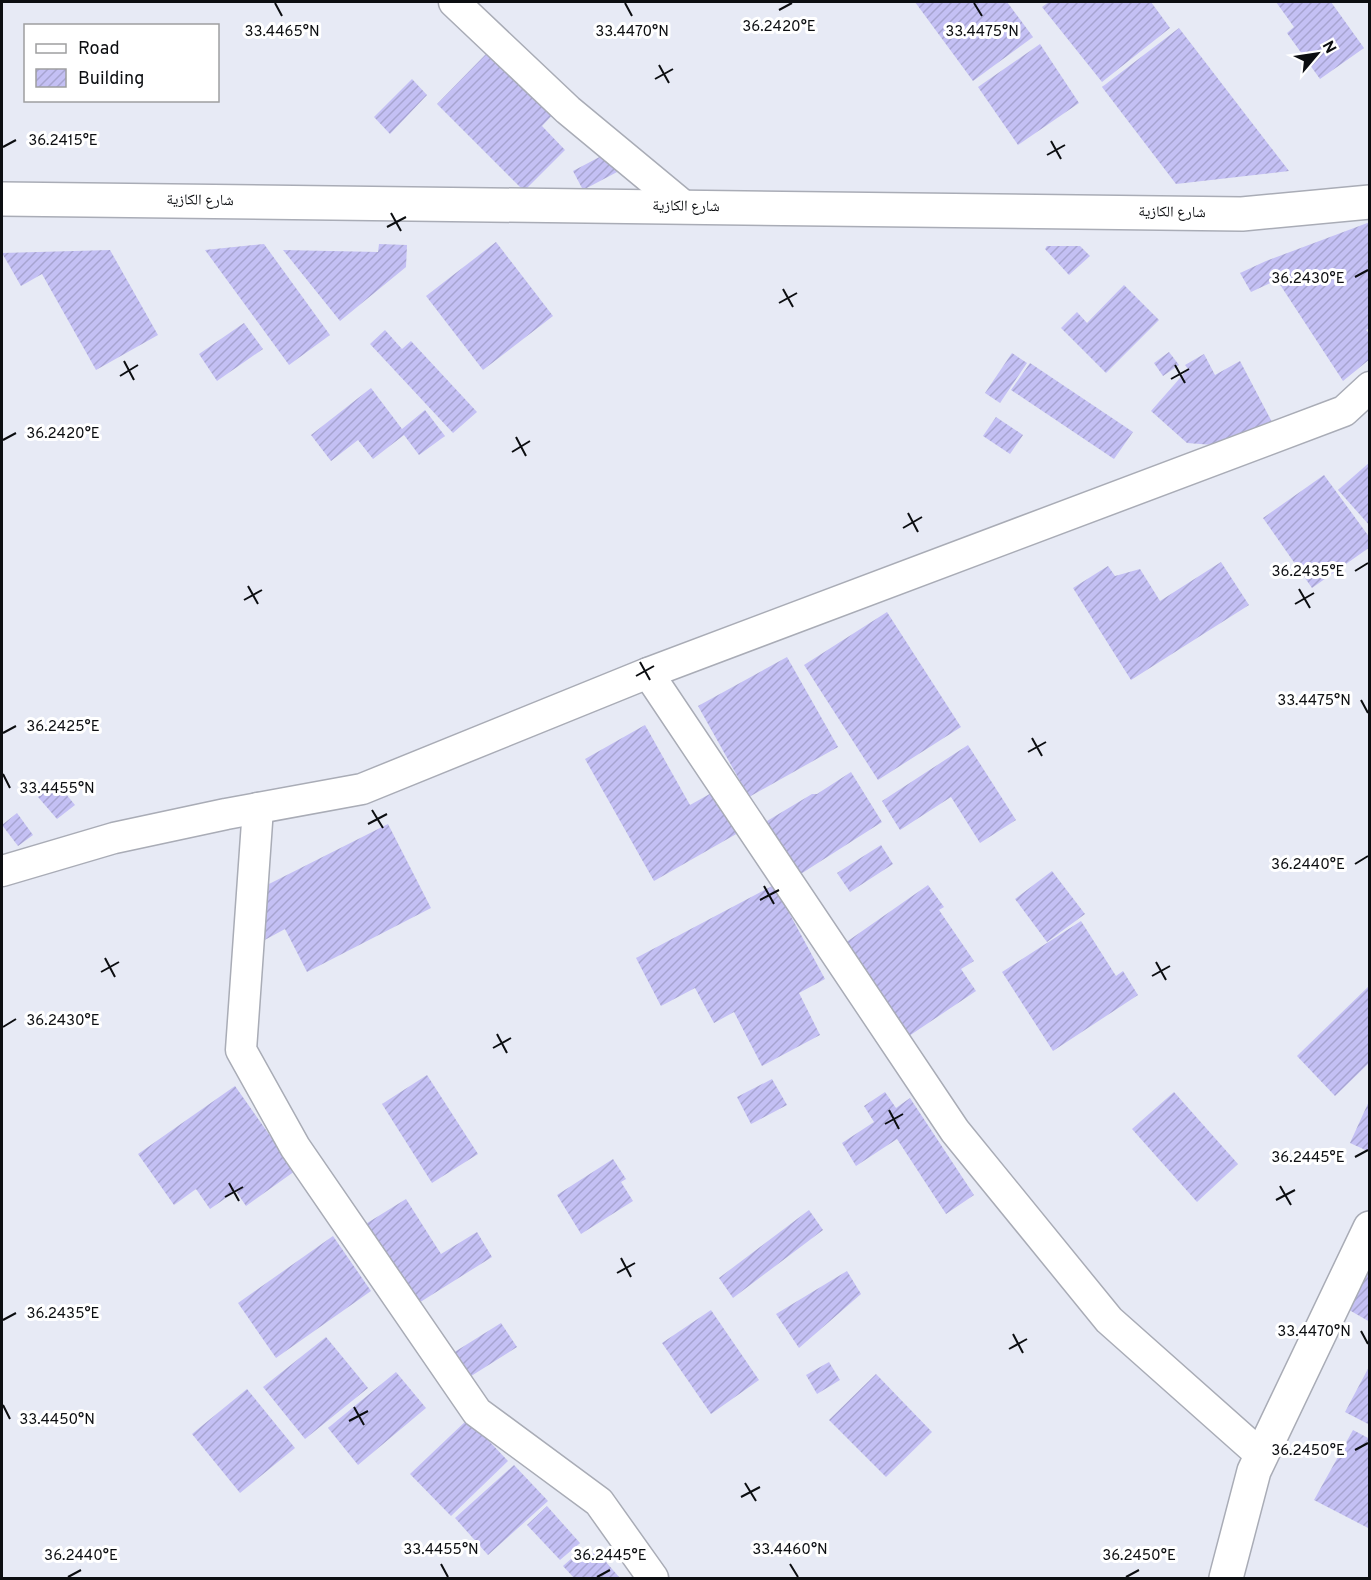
<svg xmlns="http://www.w3.org/2000/svg" width="1371" height="1580" viewBox="0 0 1371 1580" font-family="Overpass,'Noto Naskh Arabic',sans-serif">
<style>
.building{fill:url(#building-hatch)}
.lines{fill:none;stroke-linecap:round;stroke-linejoin:round}
.minor-casing{stroke:#a9acb6;stroke-width:33}
.tertiary-casing{stroke:#a9acb6;stroke-width:36}
.minor{stroke:#fff;stroke-width:30}
.tertiary{stroke:#fff;stroke-width:33}
.ticks{fill:none;stroke:#0c0e11;stroke-width:2}
.labels{text-anchor:middle;dominant-baseline:central;stroke-width:6;stroke-linejoin:round;paint-order:stroke}
.street-label{font-size:15px;fill:#0c0e11;stroke:#fff}
.ticks-label{font-size:15px;text-anchor:middle;fill:#0c0e11;stroke:#fff;stroke-width:6;stroke-linejoin:round;paint-order:stroke}
</style>
<defs>
<pattern id="building-hatch" width="6" height="6" patternUnits="userSpaceOnUse" patternTransform="scale(1.5)"><rect width="6" height="6" fill="#c4c0f4"/><path d="M-1 1l2-2M0 6l6-6M5 7l2-2" fill="none" stroke="#a7a4d0"/></pattern>
</defs>
<rect width="100%" height="100%" fill="#e7eaf5"/>
<g class="building">
<polygon points="915,2 1007,2 1033,37 973,81"/>
<polygon points="1049,2 1151,2 1170,28 1102,82 1042,7"/>
<polygon points="1276,2 1331,2 1364,48 1320,79 1287,33 1294,27"/>
<polygon points="1179,28 1289,171 1176,184 1102,87"/>
<polygon points="1040,44 1079,103 1018,145 978,87"/>
<polygon points="487,53 557,110 542,126 565,150 524,191 437,104"/>
<polygon points="412,79 427,95 390,134 374,117"/>
<polygon points="609,152 619,171 583,190 573,171"/>
<polygon points="1370,222 1370,328 1366,330 1370,334 1370,359 1343,381 1277,280 1251,292 1240,273 1266,261"/>
<polygon points="496,242 553,316 483,370 426,296"/>
<polygon points="264,244 330,335 289,365 205,250"/>
<polygon points="379,244 407,245 406,267 340,321 283,250 378,252"/>
<polygon points="1047,246 1080,246 1090,256 1069,275 1045,249"/>
<polygon points="110,250 158,335 96,370 42,274 21,286 2,253"/>
<polygon points="1124,285 1159,320 1106,373 1061,328 1077,312 1087,323"/>
<polygon points="244,323 263,349 217,381 199,354"/>
<polygon points="385,330 402,349 411,341 477,412 453,433 370,344"/>
<polygon points="1169,352 1179,365 1163,376 1154,363"/>
<polygon points="1012,353 1027,363 1000,403 985,393"/>
<polygon points="1204,354 1215,375 1240,361 1272,422 1227,446 1187,443 1151,411 1188,369 1185,365"/>
<polygon points="1030,363 1133,432 1114,459 1011,390"/>
<polygon points="371,388 402,429 425,410 445,436 419,455 404,435 373,459 358,440 331,461 311,435"/>
<polygon points="996,417 1023,435 1010,454 983,436"/>
<polygon points="1370,462 1370,526 1338,490"/>
<polygon points="1324,475 1370,538 1370,547 1312,588 1263,518"/>
<polygon points="1221,562 1249,605 1131,680 1073,588 1108,566 1115,576 1140,569 1160,601"/>
<polygon points="887,612 961,727 878,780 804,665"/>
<polygon points="787,657 838,747 749,797 698,706"/>
<polygon points="645,725 690,805 715,791 738,833 654,881 585,759"/>
<polygon points="968,745 1016,820 980,843 951,797 900,830 882,801"/>
<polygon points="851,772 882,822 796,877 762,824 812,794 817,794"/>
<polygon points="56,782 75,805 57,819 38,797"/>
<polygon points="17,813 33,835 18,846 2,825"/>
<polygon points="388,824 431,908 307,972 285,929 261,942 267,885"/>
<polygon points="881,845 893,864 850,892 837,873"/>
<polygon points="1052,871 1085,914 1047,942 1015,899"/>
<polygon points="774,885 825,979 799,993 820,1035 762,1066 734,1012 714,1023 695,988 661,1006 636,958"/>
<polygon points="928,885 944,907 939,910 974,961 961,969 976,991 909,1036 845,943"/>
<polygon points="1081,921 1116,976 1123,971 1138,995 1053,1051 1002,972"/>
<polygon points="1370,985 1370,1062 1335,1096 1297,1056"/>
<polygon points="427,1075 478,1154 432,1183 382,1104"/>
<polygon points="772,1079 787,1105 751,1124 737,1097"/>
<polygon points="235,1086 295,1171 246,1206 236,1191 210,1209 196,1189 174,1205 138,1154"/>
<polygon points="885,1092 896,1108 910,1098 974,1195 946,1214 897,1139 856,1166 842,1143 874,1122 864,1106"/>
<polygon points="1174,1092 1238,1164 1197,1202 1132,1129"/>
<polygon points="1370,1099 1370,1152 1350,1143"/>
<polygon points="613,1159 626,1179 621,1182 633,1201 581,1234 557,1195"/>
<polygon points="406,1199 441,1254 477,1232 492,1257 414,1306 364,1225"/>
<polygon points="809,1210 823,1230 733,1298 719,1278"/>
<polygon points="333,1236 371,1291 276,1358 238,1303"/>
<polygon points="1370,1262 1370,1322 1344,1307"/>
<polygon points="847,1271 861,1294 799,1348 776,1314"/>
<polygon points="711,1310 759,1380 711,1414 662,1343"/>
<polygon points="501,1323 517,1347 468,1378 453,1353"/>
<polygon points="326,1337 368,1388 305,1439 263,1387"/>
<polygon points="829,1362 840,1380 817,1394 806,1375"/>
<polygon points="1370,1365 1370,1425 1345,1412"/>
<polygon points="396,1372 426,1408 358,1465 328,1428"/>
<polygon points="876,1374 932,1432 886,1477 829,1420"/>
<polygon points="247,1389 295,1448 240,1493 192,1434"/>
<polygon points="468,1419 508,1461 451,1516 410,1474"/>
<polygon points="1353,1430 1370,1439 1370,1529 1314,1500"/>
<polygon points="514,1465 548,1501 488,1555 455,1518"/>
<polygon points="547,1506 580,1543 560,1560 527,1525"/>
<polygon points="581,1550 600,1555 619,1577 617,1578 574,1578 563,1566"/>
</g>
<g class="lines">
<g class="minor-casing">
<g id="minor">
<polyline points="454,2 568,110 685,207"/>
<polyline points="648,673 955,1131 1109,1320 1262,1456"/>
<polyline points="258,808 241,1050 295,1147 477,1412 599,1502 653,1578"/>
<polyline points="2,871 114,838 226,814 362,789 648,673 1344,411 1370,387"/>
</g>
</g>
<g class="tertiary-casing">
<g id="tertiary">
<polyline points="2,199 1242,214 1370,202"/>
<polyline points="1226,1578 1254,1471 1370,1228"/>
</g>
</g>
<use href="#minor" class="minor"/>
<use href="#tertiary" class="tertiary"/>
</g>
<path class="ticks" d="M275 3 282 16M625 3 632 16M974 3 982 16M779 10 792 3M659 65 669 83M655 79 673 69M1051 141 1061 159M3 147 16 140M1047 155 1065 145M391 213 401 231M387 227 406 217M1355 277 1368 270M783 289 793 307M779 303 797 293M124 361 134 380M1175 365 1185 383M120 376 138 365M1171 379 1189 369M516 437 526 456M3 440 16 433M512 452 530 441M908 513 918 532M903 528 922 517M1355 571 1368 563M248 586 258 604M1299 589 1310 608M244 600 262 590M1295 604 1314 593M640 662 650 680M636 676 654 666M1361 700 1368 713M3 733 16 726M1032 738 1042 756M1028 752 1046 742M3 774 10 788M372 810 383 828M368 824 387 814M1355 864 1368 856M764 886 774 904M760 900 779 890M105 958 115 977M1156 962 1166 980M101 972 119 962M1152 976 1170 966M3 1027 16 1019M497 1034 507 1053M493 1048 511 1038M889 1110 899 1129M885 1124 903 1114M1355 1157 1368 1150M229 1183 239 1201M1280 1186 1291 1205M225 1197 243 1187M1276 1200 1295 1190M621 1258 631 1277M617 1273 635 1263M3 1320 16 1313M1361 1331 1368 1344M1013 1334 1023 1353M1009 1349 1027 1339M3 1405 10 1419M354 1407 364 1425M349 1421 368 1411M1355 1450 1368 1443M745 1483 756 1501M741 1497 760 1487M441 1564 448 1577M790 1564 798 1577M68 1577 81 1570M597 1577 610 1570M1126 1577 1139 1570"/>
<g class="labels">
<g class="street-label">
<text transform="translate(200 201) rotate(1)">شارع الكازية</text>
<text transform="translate(686 207) rotate(1)">شارع الكازية</text>
<text transform="translate(1172 213) rotate(1)">شارع الكازية</text>
</g>
</g>
<g class="ticks-label">
<text x="779" y="31">36.2420°E</text>
<text x="282" y="36">33.4465°N</text>
<text x="632" y="36">33.4470°N</text>
<text x="982" y="36">33.4475°N</text>
<text x="63" y="145">36.2415°E</text>
<text x="1308" y="283">36.2430°E</text>
<text x="63" y="438">36.2420°E</text>
<text x="1308" y="576">36.2435°E</text>
<text x="1314" y="705">33.4475°N</text>
<text x="63" y="731">36.2425°E</text>
<text x="57" y="793">33.4455°N</text>
<text x="1308" y="869">36.2440°E</text>
<text x="63" y="1025">36.2430°E</text>
<text x="1308" y="1162">36.2445°E</text>
<text x="63" y="1318">36.2435°E</text>
<text x="1314" y="1336">33.4470°N</text>
<text x="57" y="1424">33.4450°N</text>
<text x="1308" y="1455">36.2450°E</text>
<text x="441" y="1554">33.4455°N</text>
<text x="790" y="1554">33.4460°N</text>
<text x="81" y="1560">36.2440°E</text>
<text x="610" y="1560">36.2445°E</text>
<text x="1139" y="1560">36.2450°E</text>
</g>
<rect width="1371" height="1580" fill="none" stroke="#0c0e11" stroke-width="6"/>
<rect x="24" y="24" width="195" height="78" fill="#ffffff" stroke="#9e9fa0" stroke-width="1.5"/>
<rect x="36" y="44" width="30" height="9" fill="#ffffff" stroke="#9e9fa0" stroke-width="1.5"/>
<text x="78" y="54" font-size="18" fill="#0c0e11">Road</text>
<rect x="36" y="69" width="30" height="18" fill="url(#building-hatch)" stroke="#9e9fa0" stroke-width="1.5"/>
<text x="78" y="84" font-size="18" fill="#0c0e11">Building</text>
<g transform="translate(1317 54) rotate(61)" stroke="#ffffff" stroke-width="4.5" paint-order="stroke">
<path d="M0-4.5L10 22L0 15L-10 22Z" fill="#0c0e11"/>
<text y="-9" font-size="16" font-weight="bold" text-anchor="middle" fill="#0c0e11">N</text>
</g>
</svg>
